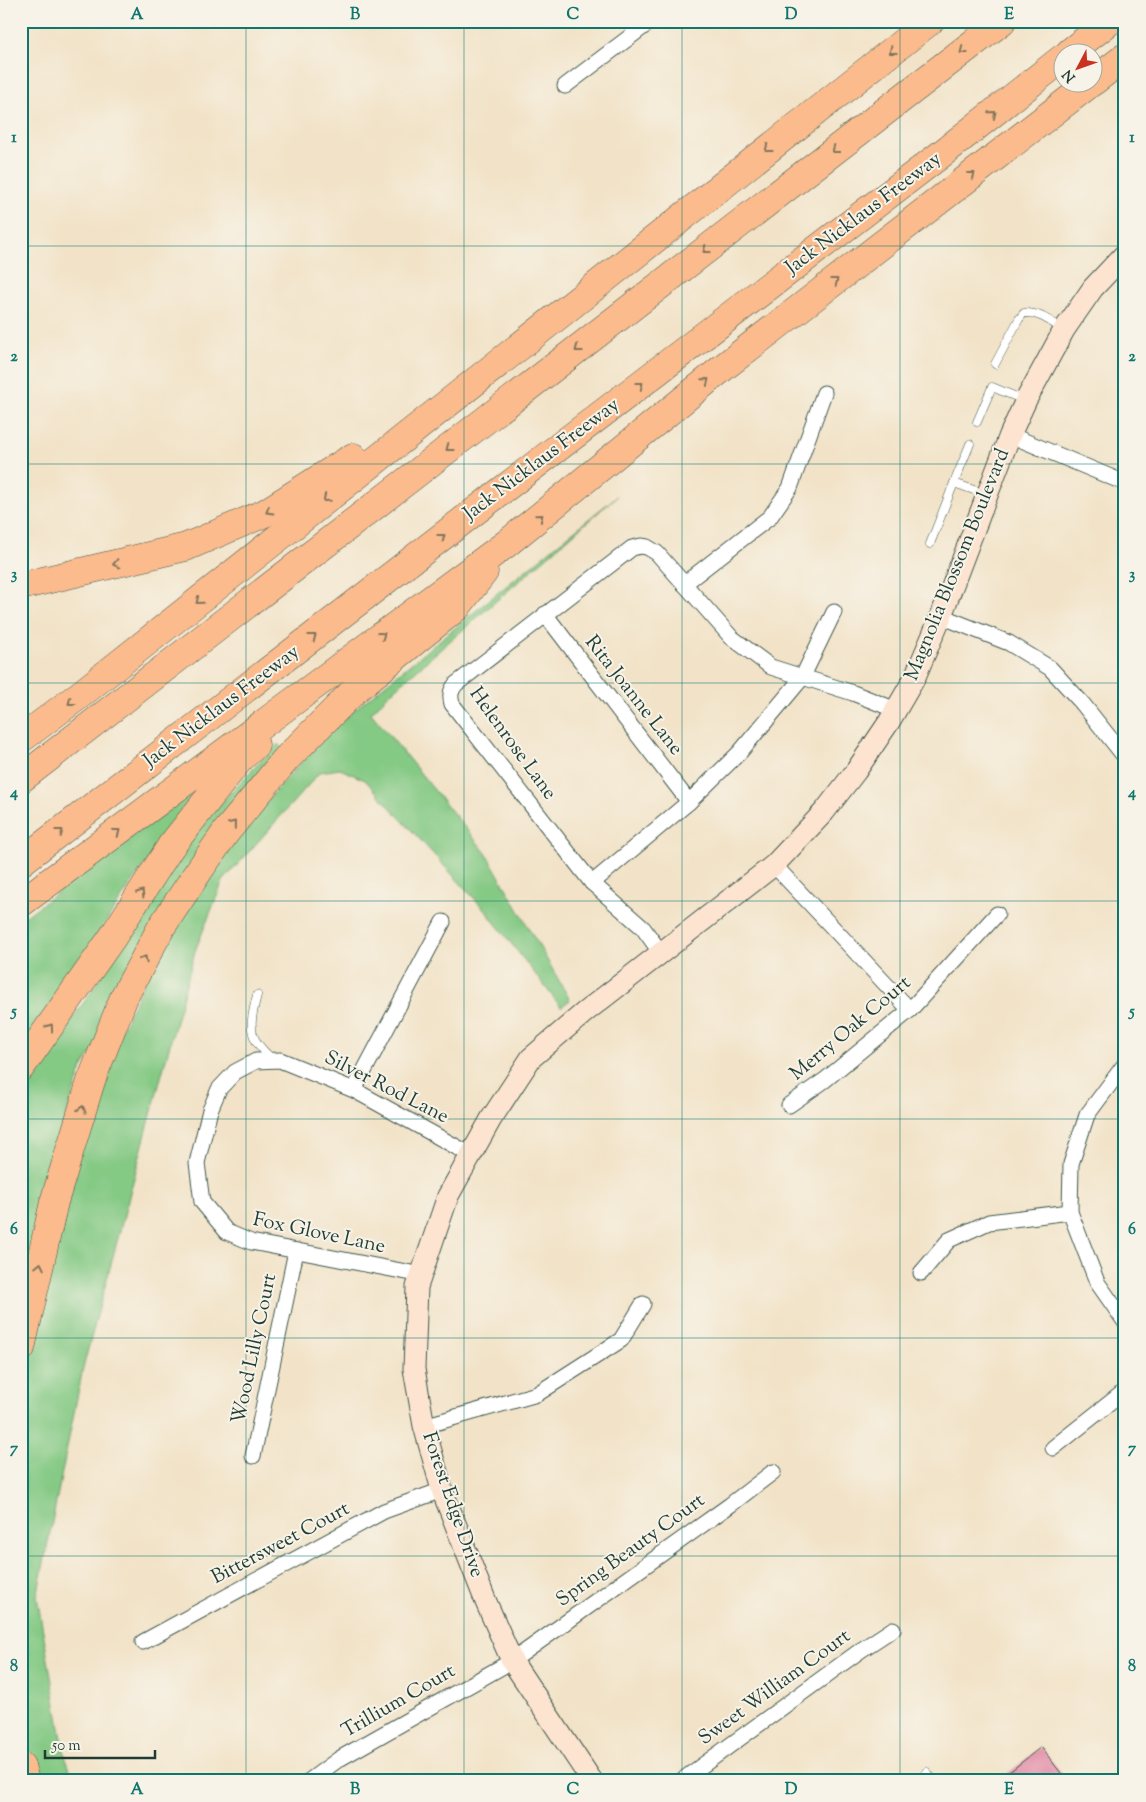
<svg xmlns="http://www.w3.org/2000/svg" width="1146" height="1802" viewBox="0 0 1146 1802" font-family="'Sorts Mill Goudy',serif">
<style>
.green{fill:#84c984;stroke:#52835c}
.building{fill:#e18ba6}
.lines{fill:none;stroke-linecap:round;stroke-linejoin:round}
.lane-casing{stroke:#3f564a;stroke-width:9}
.street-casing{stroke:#3f564a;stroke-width:17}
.secondary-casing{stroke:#3f564a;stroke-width:23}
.highway-casing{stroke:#3f564a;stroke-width:29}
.lane{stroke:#fff;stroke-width:8}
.street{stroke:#fff;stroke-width:15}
.secondary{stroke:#fde4d1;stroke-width:21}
.highway{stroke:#fbbb8d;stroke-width:28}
.oneway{stroke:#82765c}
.grid{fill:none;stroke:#0f766e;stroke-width:1;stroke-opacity:0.55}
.labels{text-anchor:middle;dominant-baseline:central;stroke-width:4;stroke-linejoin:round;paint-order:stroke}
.street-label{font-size:20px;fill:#1f3d34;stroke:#f7f3e8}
.neatline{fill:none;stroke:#0f766e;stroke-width:2}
.grid-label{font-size:16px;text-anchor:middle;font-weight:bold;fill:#0f766e}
</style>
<rect width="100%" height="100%" fill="#f7f3e8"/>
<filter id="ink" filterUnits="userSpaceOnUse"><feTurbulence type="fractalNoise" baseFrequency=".02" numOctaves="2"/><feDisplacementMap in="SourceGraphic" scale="10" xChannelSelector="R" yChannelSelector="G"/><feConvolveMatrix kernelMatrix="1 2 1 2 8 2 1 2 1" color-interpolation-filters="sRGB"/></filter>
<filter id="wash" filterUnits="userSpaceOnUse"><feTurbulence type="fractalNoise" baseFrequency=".0096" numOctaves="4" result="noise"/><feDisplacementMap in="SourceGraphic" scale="20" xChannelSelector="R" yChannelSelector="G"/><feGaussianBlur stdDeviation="1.12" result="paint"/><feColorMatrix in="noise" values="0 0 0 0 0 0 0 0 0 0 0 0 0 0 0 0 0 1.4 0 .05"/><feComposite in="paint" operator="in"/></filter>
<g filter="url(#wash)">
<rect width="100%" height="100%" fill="#f2e3c8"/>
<g class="green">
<polygon points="617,496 390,693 371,713 486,853 570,1000 561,1007 485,910 365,780 340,769 320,772 223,881 195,951 83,1368 37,1597 65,1756 74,1781 37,1781 33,1769 21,1718 21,1379 63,1191 90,1098 152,965 234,837 325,736 360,705"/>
<polygon points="278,744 283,749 82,1068 53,1155 21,1293 21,1086 46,1056 87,998 176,862 203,824 239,783"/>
<polygon points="187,794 191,799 131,884 36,1028 21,1047 21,920"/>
</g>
<g id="blocks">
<polygon class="building" points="1041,1747 1067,1781 998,1781"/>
</g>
</g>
<g filter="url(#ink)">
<use href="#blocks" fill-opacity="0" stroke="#3f564a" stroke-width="1"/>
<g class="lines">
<g class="lane-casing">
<g id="lane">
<path d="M995 364 1019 319 1024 313C1039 312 1050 321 1062 329"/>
<polyline points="977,422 992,387 1024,400"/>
<polyline points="954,483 970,444"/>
<polyline points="930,544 954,483 985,494"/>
<path d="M257 995C254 1008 248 1026 255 1039 258 1046 267 1054 273 1060"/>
<polyline points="927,1772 934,1781"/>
</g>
</g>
<g class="street-casing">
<g id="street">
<polyline points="565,86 651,21"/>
<polyline points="1010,435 1125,483"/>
<polyline points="684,584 770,517 790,488 824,393"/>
<polyline points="545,614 689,802"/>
<polyline points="941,616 1009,643 1050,668 1082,703 1125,757"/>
<polyline points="774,865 910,1010"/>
<polyline points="592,883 689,802 740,752 802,678 834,612"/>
<path d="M661 953 643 928 592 883 452 704C450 696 450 691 456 684L632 548 641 546 647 547 657 553 731 637 771 667 853 693 896 710"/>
<polyline points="1125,1064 1087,1115 1071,1164 1070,1212 1097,1282 1125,1322"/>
<polyline points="354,1090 443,922"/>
<polyline points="789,1105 825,1080 910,1010 997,914"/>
<polyline points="921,1273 949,1240 989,1222 1070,1212"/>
<polyline points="422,1275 251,1242 227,1232 202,1202 197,1163 210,1110 219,1089 235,1072 256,1061 280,1060 354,1090 471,1155"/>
<polyline points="424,1426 537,1394 621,1340 643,1304"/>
<polyline points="1053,1448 1125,1391"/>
<polyline points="253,1456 296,1251"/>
<polyline points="143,1642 384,1511 442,1490"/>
<polyline points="309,1781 339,1759 512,1661 730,1505 773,1472"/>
<polyline points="681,1781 861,1650 893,1629"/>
</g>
</g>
<g class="secondary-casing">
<polyline id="secondary" points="592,1781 512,1661 486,1602 442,1490 424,1426 414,1369 417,1287 448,1196 491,1119 531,1058 585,1012 774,865 824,812 856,771 889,722 914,679 941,616 1010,435 1026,400 1064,330 1093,288 1125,254"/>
</g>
<g class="highway-casing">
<g id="highway">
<polyline points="1070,52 1110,21"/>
<polyline points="1094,81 1125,57"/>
<polyline points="21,586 186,547 265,513 353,457"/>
<polyline points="21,739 81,694 930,21"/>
<polyline points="21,779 1002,21"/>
<polyline points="21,862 496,495 944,152 1064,57"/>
<polyline points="21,903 506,544 725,366 1092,82"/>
<polyline points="21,1067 112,938 171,846 239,760 255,745"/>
<polyline points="21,1348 54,1202 91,1081 124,997 162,926 198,872 226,832 286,759 356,689 457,607 484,572"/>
<polyline points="21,1766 25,1781"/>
</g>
</g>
<use href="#lane" class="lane"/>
<use href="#street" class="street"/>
<use href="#secondary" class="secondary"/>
<use href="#highway" class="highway"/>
</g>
<defs><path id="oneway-chevron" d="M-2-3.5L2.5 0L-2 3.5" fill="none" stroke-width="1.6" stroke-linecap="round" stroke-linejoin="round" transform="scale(1.25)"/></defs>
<g class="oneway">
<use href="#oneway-chevron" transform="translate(892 51) rotate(142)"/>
<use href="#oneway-chevron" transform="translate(963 51) rotate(142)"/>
<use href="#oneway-chevron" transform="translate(993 114) rotate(-39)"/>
<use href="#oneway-chevron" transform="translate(768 149) rotate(142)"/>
<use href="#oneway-chevron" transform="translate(835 150) rotate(142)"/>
<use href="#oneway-chevron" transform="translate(972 175) rotate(-38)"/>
<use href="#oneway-chevron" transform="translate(706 250) rotate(142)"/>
<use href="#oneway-chevron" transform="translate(835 281) rotate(-38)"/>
<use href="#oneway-chevron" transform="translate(578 349) rotate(143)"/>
<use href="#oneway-chevron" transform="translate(706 381) rotate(-39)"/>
<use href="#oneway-chevron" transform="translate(640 385) rotate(-38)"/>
<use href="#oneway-chevron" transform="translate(449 448) rotate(143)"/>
<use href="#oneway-chevron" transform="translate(326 499) rotate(141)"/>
<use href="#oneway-chevron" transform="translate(269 511) rotate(150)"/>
<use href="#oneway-chevron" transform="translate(540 517) rotate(-39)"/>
<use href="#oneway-chevron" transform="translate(442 537) rotate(-38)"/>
<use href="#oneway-chevron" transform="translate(116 564) rotate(167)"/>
<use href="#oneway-chevron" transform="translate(199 601) rotate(141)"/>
<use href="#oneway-chevron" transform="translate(382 635) rotate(-36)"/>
<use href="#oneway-chevron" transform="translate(313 637) rotate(-38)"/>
<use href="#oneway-chevron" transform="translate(71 702) rotate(143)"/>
<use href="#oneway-chevron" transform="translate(233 824) rotate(-51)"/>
<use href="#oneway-chevron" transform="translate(60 832) rotate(-38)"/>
<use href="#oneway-chevron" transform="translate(117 832) rotate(-37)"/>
<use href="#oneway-chevron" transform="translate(141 893) rotate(-57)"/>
<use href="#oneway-chevron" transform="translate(144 959) rotate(-61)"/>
<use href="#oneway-chevron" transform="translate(50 1027) rotate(-54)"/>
<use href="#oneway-chevron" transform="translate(82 1109) rotate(-73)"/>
<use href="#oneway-chevron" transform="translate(40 1266) rotate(-78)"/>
</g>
</g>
<path class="grid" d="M246 21V1781M464 21V1781M682 21V1781M900 21V1781M21 246H1125M21 464H1125M21 683H1125M21 901H1125M21 1119H1125M21 1338H1125M21 1556H1125"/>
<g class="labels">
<g class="street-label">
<text transform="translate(864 214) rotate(-37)">Jack Nicklaus Freeway</text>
<text transform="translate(542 460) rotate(-37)">Jack Nicklaus Freeway</text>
<text transform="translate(958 565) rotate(-68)">Magnolia Blossom Boulevard</text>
<text transform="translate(633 696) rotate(52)">Rita Joanne Lane</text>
<text transform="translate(222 707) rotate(-37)">Jack Nicklaus Freeway</text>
<text transform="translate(512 744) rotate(54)">Helenrose Lane</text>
<text transform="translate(851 1029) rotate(-40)">Merry Oak Court</text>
<text transform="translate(386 1088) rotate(27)">Silver Rod Lane</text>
<text transform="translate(319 1234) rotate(12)">Fox Glove Lane</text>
<text transform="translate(255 1349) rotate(-78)">Wood Lilly Court</text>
<text transform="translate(452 1505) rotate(71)">Forest Edge Drive</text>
<text transform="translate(281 1544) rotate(-28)">Bittersweet Court</text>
<text transform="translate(631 1551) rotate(-36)">Spring Beauty Court</text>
<text transform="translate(775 1688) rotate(-36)">Sweet William Court</text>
<text transform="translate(399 1702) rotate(-30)">Trillium Court</text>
</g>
</g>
<rect width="1146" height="1802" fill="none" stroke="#f7f3e8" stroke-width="55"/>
<g transform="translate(1078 68) rotate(229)"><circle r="24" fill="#f7f3e8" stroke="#a1aaa0"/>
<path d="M0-4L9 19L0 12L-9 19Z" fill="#c8321e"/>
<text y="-8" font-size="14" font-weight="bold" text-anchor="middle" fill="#1f3d34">N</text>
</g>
<path d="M45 1750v8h110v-8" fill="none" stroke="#1f3d34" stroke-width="2.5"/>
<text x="52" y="1750" font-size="15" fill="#1f3d34" stroke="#f7f3e8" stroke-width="4" paint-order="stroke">50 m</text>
<rect x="28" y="28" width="1090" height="1746" class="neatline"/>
<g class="grid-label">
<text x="137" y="19">A</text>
<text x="355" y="19">B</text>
<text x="573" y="19">C</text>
<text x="791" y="19">D</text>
<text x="1009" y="19">E</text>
<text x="14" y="142">1</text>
<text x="1132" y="142">1</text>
<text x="14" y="361">2</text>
<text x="1132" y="361">2</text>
<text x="14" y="579">3</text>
<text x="1132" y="579">3</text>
<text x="14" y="797">4</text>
<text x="1132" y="797">4</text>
<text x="14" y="1016">5</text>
<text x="1132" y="1016">5</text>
<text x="14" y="1234">6</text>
<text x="1132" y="1234">6</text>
<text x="14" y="1453">7</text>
<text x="1132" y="1453">7</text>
<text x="14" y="1671">8</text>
<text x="1132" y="1671">8</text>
<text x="137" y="1794">A</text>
<text x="355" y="1794">B</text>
<text x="573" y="1794">C</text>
<text x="791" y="1794">D</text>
<text x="1009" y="1794">E</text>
</g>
</svg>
